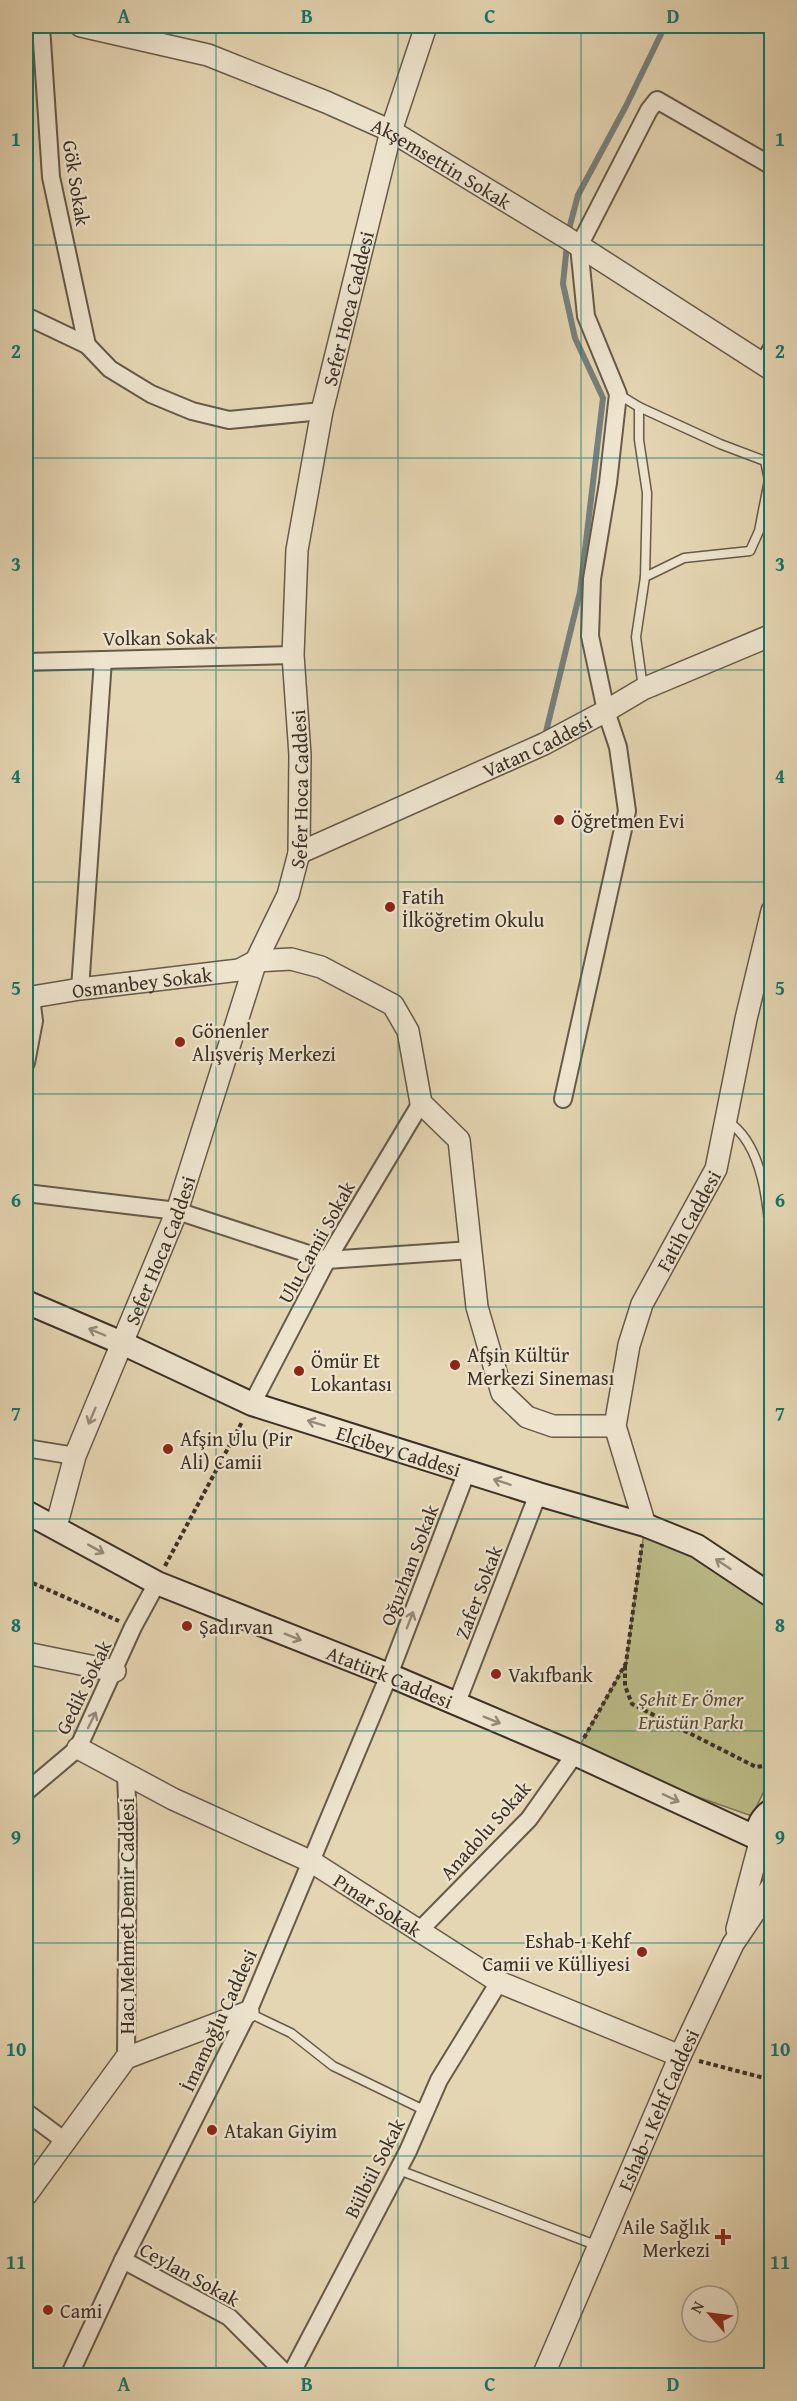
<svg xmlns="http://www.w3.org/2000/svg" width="797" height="2401" viewBox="0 0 797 2401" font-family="'Gentium Book Plus',serif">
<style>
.green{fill:#bcbc88;stroke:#7c7657;stroke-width:1.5}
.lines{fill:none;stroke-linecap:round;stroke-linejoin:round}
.stream{stroke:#76807e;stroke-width:6}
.service-casing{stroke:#665a49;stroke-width:11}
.minor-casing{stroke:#665a49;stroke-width:20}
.tertiary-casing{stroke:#665a49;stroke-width:24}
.secondary-casing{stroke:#3c3026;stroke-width:26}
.path{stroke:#3c3026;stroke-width:4;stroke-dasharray:4.5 3;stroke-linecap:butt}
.service{stroke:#eee4ce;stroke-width:8}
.minor{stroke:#eee4ce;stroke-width:16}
.tertiary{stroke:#eee4ce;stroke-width:21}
.secondary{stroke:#eee4ce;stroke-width:22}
.oneway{stroke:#958a7a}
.grid{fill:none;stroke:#0f766e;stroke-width:1.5;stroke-opacity:0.55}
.poi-dot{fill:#8f2418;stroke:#eee4ce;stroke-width:2}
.labels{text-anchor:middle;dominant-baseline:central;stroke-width:4.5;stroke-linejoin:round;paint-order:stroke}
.street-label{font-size:20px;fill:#3c3026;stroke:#eee4ce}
.poi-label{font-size:20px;fill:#3c3026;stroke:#eee4ce;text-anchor:start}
.park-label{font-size:20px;font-style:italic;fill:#564c3a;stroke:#eee4ce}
.neatline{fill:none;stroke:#0f766e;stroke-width:2}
.grid-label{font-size:20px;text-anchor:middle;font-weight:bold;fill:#0f766e}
</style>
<rect width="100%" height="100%" fill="#e5d6b3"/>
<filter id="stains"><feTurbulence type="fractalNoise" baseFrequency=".00333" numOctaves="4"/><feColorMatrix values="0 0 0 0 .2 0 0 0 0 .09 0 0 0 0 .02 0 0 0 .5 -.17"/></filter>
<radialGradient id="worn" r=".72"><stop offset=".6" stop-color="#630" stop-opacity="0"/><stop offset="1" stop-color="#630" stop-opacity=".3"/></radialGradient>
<polygon class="green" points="645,1525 771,1596 771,1785 765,1789 752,1816 575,1754 626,1663"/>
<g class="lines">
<g class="stream">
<polyline points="568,233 578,195 626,106 665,26"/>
<polyline points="545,736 580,592 603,398 575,338 563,284 567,244"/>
</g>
<g class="service-casing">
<g id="service">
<polyline points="618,394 639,407 639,440 647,493 645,577 636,637 643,688"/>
<polyline points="639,407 720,444 765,461 769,480 759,531 750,551 684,558 645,577"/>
<path d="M727 1121C766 1145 769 1216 772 1258"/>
<polyline points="769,1329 772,1301"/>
<polyline points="249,2013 291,2033 333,2066 426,2111"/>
<polyline points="399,2170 598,2246"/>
</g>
</g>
<g class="minor-casing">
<g id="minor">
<polyline points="41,26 51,177 87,345"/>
<polyline points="26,316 87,345 110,369 151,394 192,411 229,420 322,411"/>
<polyline points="762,365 772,348"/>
<polyline points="26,662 293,655"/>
<polyline points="80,989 103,660"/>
<polyline points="26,1063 34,1021 31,997"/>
<polyline points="563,1099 627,811 618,747 606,711 590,636 592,579 608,483 618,394 586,316 579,246 649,110 657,100 772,166"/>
<polyline points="26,1193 177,1211 327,1260 471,1250"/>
<polyline points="252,1404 327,1260 421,1103"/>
<polyline points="26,1448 75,1456"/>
<polyline points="456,1705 538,1494"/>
<polyline points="126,1774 128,1826 126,2058"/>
<polyline points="26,1792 78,1748 133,1627 157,1583"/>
<polyline points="420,1930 529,1819 575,1754"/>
<polyline points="26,2112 65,2141"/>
<polyline points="123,2260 229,2317 288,2376"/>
<polyline points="69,2376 123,2260 248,2012 389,1675 467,1471"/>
<polyline points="290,2376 408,2151 439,2080 499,1982"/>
</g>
</g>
<g class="tertiary-casing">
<g id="tertiary">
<path id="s1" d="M81 26 208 55 326 102 391 131 567 238 772 370"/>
<path id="s2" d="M299 853 544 744 606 711 643 689 772 635"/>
<path id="s3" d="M26 998 80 989 239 970 256 961 291 959 321 967 393 1005 408 1031 421 1103 459 1140 477 1307 502 1393 527 1417 553 1426H615"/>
<path id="s4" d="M645 1525 615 1426 629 1345 642 1304 716 1169 746 1019 772 911"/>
<path id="s5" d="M56 1527 75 1456 177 1211 256 961 288 895 299 853 300 755 293 655 297 550 322 411 391 131 426 26"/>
<polyline points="26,1653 115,1671"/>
<path id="s6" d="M78 1748 173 1799 312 1862 499 1982 680 2056"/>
<polyline points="737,1929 759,1846"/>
<polyline points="26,2195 126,2058 248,2012"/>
<path id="s7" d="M543 2376 680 2056 733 1944 772 1886"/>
</g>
</g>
<g class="secondary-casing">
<g id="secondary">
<path id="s8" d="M26 1302 122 1343 252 1404 538 1494 645 1525 697 1546 772 1596"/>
<path id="s9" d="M26 1512 157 1583 389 1675 575 1754 757 1838"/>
<path d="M772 1810C753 1823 753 1845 772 1858"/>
</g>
</g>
<g class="path">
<polyline points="165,1566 242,1422"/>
<polyline points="26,1580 119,1621"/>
<polyline points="625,1666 625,1686 632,1704 756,1767 772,1765"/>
<polyline points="584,1738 626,1663 642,1544"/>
<polyline points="699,2061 772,2080"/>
</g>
<use href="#service" class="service"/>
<use href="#minor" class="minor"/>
<use href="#tertiary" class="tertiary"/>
<use href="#secondary" class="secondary"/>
</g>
<defs><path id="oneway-shaft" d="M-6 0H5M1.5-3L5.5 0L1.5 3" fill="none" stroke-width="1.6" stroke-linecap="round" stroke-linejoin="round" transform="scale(1.5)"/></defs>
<g class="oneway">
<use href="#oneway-shaft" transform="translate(97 1332) rotate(-157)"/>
<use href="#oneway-shaft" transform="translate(92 1416) rotate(113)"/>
<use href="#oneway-shaft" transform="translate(316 1423) rotate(-163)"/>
<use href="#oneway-shaft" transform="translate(502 1482) rotate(-162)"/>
<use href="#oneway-shaft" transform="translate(96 1549) rotate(29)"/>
<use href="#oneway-shaft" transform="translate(723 1564) rotate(-146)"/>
<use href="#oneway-shaft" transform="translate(410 1620) rotate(-69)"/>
<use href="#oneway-shaft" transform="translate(293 1637) rotate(22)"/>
<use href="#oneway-shaft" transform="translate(92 1720) rotate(-64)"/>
<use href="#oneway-shaft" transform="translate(492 1720) rotate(22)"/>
<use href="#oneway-shaft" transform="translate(671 1798) rotate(25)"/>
</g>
<path class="grid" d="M216 26V2376M398 26V2376M581 26V2376M26 245H772M26 458H772M26 670H772M26 882H772M26 1094H772M26 1307H772M26 1519H772M26 1731H772M26 1943H772M26 2156H772"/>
<g class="poi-dot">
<circle cx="559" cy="820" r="6"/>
<circle cx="390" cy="907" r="6"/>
<circle cx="180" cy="1042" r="6"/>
<circle cx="455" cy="1365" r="6"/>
<circle cx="299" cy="1371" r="6"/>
<circle cx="168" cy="1449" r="6"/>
<circle cx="187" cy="1626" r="6"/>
<circle cx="496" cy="1674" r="6"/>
<circle cx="642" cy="1952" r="6"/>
<circle cx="212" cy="2130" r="6"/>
<path d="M720 2228h6v6h6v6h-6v6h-6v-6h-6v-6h6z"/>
<circle cx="48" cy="2310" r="6"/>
</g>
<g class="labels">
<g class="street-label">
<text stroke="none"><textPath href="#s1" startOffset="388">Akşemsettin Sokak</textPath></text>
<text transform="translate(77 183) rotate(81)">Gök Sokak</text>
<text stroke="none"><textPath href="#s5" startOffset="1268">Sefer Hoca Caddesi</textPath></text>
<text transform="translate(159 637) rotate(-1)">Volkan Sokak</text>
<text stroke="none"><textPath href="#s2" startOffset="261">Vatan Caddesi</textPath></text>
<text stroke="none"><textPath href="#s5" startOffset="782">Sefer Hoca Caddesi</textPath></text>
<text stroke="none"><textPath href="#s3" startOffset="117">Osmanbey Sokak</textPath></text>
<text stroke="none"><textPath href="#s4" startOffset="324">Fatih Caddesi</textPath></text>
<text transform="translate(316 1242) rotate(-61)">Ulu Camii Sokak</text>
<text stroke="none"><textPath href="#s5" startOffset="296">Sefer Hoca Caddesi</textPath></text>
<text stroke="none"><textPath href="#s8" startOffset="402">Elçibey Caddesi</textPath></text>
<text transform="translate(409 1565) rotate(-69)">Oğuzhan Sokak</text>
<text transform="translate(478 1592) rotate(-69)">Zafer Sokak</text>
<text stroke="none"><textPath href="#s9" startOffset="400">Atatürk Caddesi</textPath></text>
<text transform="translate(83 1687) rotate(-64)">Gedik Sokak</text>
<text transform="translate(485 1830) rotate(-48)">Anadolu Sokak</text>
<text stroke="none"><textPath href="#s6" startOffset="339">Pınar Sokak</textPath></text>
<text transform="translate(126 1916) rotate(-90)">Hacı Mehmet Demir Caddesi</text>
<text transform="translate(218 2020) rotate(-65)">İmamoğlu Caddesi</text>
<text stroke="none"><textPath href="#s7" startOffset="290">Eshab-ı Kehf Caddesi</textPath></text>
<text transform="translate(374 2168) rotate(-63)">Bülbül Sokak</text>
<text transform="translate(190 2274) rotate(29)">Ceylan Sokak</text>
</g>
<g class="poi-label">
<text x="571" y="820">Öğretmen Evi</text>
<text x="402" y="896">Fatih<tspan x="402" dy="23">İlköğretim Okulu</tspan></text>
<text x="192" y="1030">Gönenler<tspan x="192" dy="23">Alışveriş Merkezi</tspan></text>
<text x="467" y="1354">Afşin Kültür<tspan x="467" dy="23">Merkezi Sineması</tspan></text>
<text x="311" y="1360">Ömür Et<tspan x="311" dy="23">Lokantası</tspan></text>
<text x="180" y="1438">Afşin Ulu (Pir<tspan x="180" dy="23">Ali) Camii</tspan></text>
<text x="199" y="1626">Şadırvan</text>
<text x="508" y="1674">Vakıfbank</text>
<text x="630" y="1940" text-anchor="end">Eshab-ı Kehf<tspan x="630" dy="23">Camii ve Külliyesi</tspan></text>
<text x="224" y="2130">Atakan Giyim</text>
<text x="710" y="2226" text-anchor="end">Aile Sağlık<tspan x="710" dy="23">Merkezi</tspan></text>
<text x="60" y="2310">Cami</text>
</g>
<g class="park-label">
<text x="691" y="1698">Şehit Er Ömer<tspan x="691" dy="23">Erüstün Parkı</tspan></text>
</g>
</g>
<rect width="797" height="2401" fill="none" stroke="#e5d6b3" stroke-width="66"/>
<g transform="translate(710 2314) rotate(298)"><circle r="28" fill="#eee4ce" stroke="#a79c8b" stroke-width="1.5"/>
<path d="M0-4.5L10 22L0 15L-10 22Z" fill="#8f2418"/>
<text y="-9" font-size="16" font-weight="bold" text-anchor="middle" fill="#3c3026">N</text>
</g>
<rect x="33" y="33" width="731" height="2335" class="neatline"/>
<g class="grid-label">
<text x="124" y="23">A</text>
<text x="307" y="23">B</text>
<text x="490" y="23">C</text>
<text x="673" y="23">D</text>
<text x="16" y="146">1</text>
<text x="780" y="146">1</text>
<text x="16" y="358">2</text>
<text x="780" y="358">2</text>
<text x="16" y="571">3</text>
<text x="780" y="571">3</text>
<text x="16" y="783">4</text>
<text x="780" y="783">4</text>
<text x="16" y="995">5</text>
<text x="780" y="995">5</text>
<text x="16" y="1207">6</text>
<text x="780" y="1207">6</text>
<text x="16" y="1420">7</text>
<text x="780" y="1420">7</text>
<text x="16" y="1632">8</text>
<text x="780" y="1632">8</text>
<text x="16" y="1844">9</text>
<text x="780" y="1844">9</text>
<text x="16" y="2056">10</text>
<text x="780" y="2056">10</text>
<text x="16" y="2269">11</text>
<text x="780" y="2269">11</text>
<text x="124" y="2391">A</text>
<text x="307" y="2391">B</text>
<text x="490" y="2391">C</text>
<text x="673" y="2391">D</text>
</g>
<rect width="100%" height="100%" filter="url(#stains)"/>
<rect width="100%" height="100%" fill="url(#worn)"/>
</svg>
